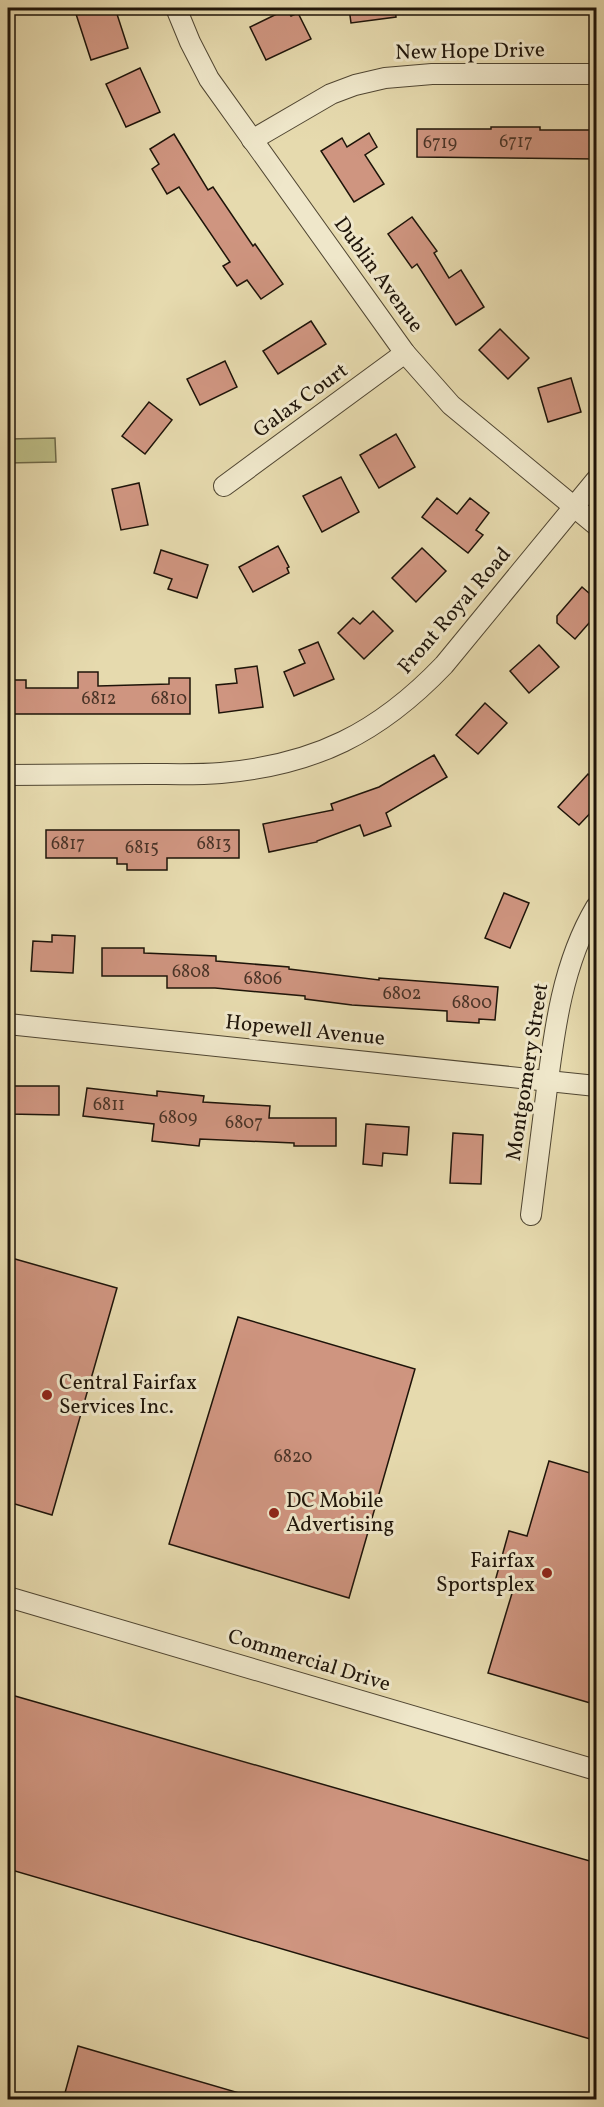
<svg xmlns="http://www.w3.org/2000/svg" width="604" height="2107" viewBox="0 0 604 2107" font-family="Vollkorn,serif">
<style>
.green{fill:#bcbd86;stroke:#6d6848;stroke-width:1.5}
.building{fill:#cf9580;stroke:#1e1409;stroke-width:1.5}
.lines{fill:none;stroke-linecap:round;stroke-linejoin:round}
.minor-casing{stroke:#504632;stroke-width:22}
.minor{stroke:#efe7ca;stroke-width:20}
.poi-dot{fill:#8f2418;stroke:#efe7ca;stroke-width:2}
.labels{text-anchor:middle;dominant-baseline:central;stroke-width:6;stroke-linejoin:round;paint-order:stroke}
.number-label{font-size:18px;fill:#4a3427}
.street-label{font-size:21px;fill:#1e1409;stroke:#efe7ca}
.poi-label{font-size:21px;fill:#1e1409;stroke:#efe7ca;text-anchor:start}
</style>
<rect width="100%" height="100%" fill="#e6daae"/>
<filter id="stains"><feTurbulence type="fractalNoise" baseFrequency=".00333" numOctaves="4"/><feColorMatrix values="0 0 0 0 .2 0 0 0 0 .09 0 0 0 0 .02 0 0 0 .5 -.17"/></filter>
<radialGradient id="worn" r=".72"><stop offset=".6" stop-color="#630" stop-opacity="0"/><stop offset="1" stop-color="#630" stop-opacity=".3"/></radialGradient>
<polygon class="green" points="55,438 56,462 8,463 8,439"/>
<g class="building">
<polygon points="97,8 115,8 128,48 91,60 76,14"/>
<polygon points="349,8 395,8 396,17 351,23"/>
<polygon points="287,9 291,16 298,13 311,39 266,60 250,27"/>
<polygon points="140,68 160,112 126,127 106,84"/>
<polygon points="491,127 540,127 540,130 597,130 597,159 417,157 417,129 491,129"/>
<polygon points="369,133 377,147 365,155 384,184 354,202 321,151 342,138 347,147"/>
<polygon points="174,134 208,190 213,187 253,246 255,244 283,284 261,299 247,280 237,286 223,266 230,262 179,187 167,194 152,169 159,164 150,149"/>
<polygon points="412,217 437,251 434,253 449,278 461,270 484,307 456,325 417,264 412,268 388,234"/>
<polygon points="311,321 326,344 278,374 263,351"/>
<polygon points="500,329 529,358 508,379 479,350"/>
<polygon points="225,361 237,387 200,405 187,379"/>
<polygon points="571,378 581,412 548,422 538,388"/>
<polygon points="149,402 172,420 145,454 122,436"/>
<polygon points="396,434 415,467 379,488 360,455"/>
<polygon points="341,477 359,512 322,532 303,496"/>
<polygon points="139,483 148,525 121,530 112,489"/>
<polygon points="437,498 457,514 470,498 489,513 476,530 483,535 468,553 422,517"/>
<polygon points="278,546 289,567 287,568 289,573 253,592 239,567"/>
<polygon points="422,548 446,571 416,602 392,578"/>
<polygon points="161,550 208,565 197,598 168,589 172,579 154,573"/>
<polygon points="582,587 597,600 597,614 575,639 557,623 557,616"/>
<polygon points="373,611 393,631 364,659 338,633 353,618 360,624"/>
<polygon points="318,642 334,679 294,696 284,672 305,663 299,650"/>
<polygon points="539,645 559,667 529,693 510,671"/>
<polygon points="257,666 263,707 219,713 216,685 237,683 235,669"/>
<polygon points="78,672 98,672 98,686 169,684 169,678 190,678 190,714 8,714 8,680 26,680 26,688 78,688"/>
<polygon points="485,703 507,723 478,754 456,735"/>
<polygon points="434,755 447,777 386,813 391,826 364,836 360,825 317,841 317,842 269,852 263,824 333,810 331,804 379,787"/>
<polygon points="588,774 597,782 597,806 579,825 558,807"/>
<polygon points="46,830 239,830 239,858 167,858 167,870 127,870 127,864 117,864 117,858 46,858"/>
<polygon points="504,893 529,903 510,948 485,938"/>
<polygon points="52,935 75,936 73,973 31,971 33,941 52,942"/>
<polygon points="102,948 144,948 144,953 216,956 216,961 289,967 289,969 379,980 379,978 498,987 495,1020 479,1019 479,1023 447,1021 447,1011 352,1005 305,999 305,996 215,988 167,988 167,976 102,976"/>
<polygon points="9,1086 59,1086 59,1115 9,1114"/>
<polygon points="87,1088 157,1096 157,1091 204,1096 203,1102 270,1106 269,1118 336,1118 336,1146 294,1146 294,1143 200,1139 199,1146 152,1141 154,1124 83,1116"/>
<polygon points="366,1124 409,1127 407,1155 383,1153 382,1166 363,1164"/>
<polygon points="453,1133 483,1135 481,1184 450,1183"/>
<polygon points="8,1257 117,1288 52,1515 8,1502"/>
<polygon points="238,1317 415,1369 349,1598 169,1544"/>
<polygon points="549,1461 597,1475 597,1705 488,1673 513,1590 494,1585 509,1531 527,1536"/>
<polygon points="8,1694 597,1863 597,2041 8,1869"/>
<polygon points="78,2046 246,2095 246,2100 63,2100"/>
</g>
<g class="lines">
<g class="minor-casing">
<g id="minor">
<polyline points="176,8 190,42 209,79 405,353 451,405 596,525"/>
<polyline points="252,140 331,94 355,85 385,78 432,74 596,74"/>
<polyline points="224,486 405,353"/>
<path d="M8 775C54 775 101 774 148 774 172 774 197 775 221 773 315 765 379 733 444 665L596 480"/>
<polyline points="8,1024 596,1086"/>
<path d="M531 1215C536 1175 541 1136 546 1096 554 1032 562 964 596 907"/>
<polyline points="8,1597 596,1770"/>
</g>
</g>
<use href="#minor" class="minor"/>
</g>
<g class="poi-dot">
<circle cx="47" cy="1395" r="6"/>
<circle cx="274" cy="1513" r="6"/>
<circle cx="547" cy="1573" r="6"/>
</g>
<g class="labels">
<g class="number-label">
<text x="516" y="142">6717</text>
<text x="440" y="143">6719</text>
<text x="99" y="699">6812</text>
<text x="169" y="699">6810</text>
<text x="68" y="844">6817</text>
<text x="214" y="844">6813</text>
<text x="142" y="848">6815</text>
<text x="191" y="972">6808</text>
<text x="263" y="979">6806</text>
<text x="402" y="994">6802</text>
<text x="472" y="1003">6800</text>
<text x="109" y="1105">6811</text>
<text x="178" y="1118">6809</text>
<text x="244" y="1123">6807</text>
<text x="293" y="1457">6820</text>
</g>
<g class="street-label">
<text transform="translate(470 52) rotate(-1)">New Hope Drive</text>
<text transform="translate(378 275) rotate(54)">Dublin Avenue</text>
<text transform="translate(301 401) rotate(-36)">Galax Court</text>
<text transform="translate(455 611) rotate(-49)">Front Royal Road</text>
<text transform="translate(305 1031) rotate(6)">Hopewell Avenue</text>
<text transform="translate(528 1072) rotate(-81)">Montgomery Street</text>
<text transform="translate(309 1661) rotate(17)">Commercial Drive</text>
</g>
<g class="poi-label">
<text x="59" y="1383">Central Fairfax<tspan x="59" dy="24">Services Inc.</tspan></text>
<text x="286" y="1501">DC Mobile<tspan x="286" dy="24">Advertising</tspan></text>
<text x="535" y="1561" text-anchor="end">Fairfax<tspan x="535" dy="24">Sportsplex</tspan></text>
</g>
</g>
<rect width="604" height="2107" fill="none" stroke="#e6daae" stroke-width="30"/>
<rect x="9" y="9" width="586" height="2089" fill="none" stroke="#1e1409" stroke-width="3"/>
<rect x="15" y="15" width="574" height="2077" fill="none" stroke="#1e1409" stroke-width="1.5"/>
<rect width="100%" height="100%" filter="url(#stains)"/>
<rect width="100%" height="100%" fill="url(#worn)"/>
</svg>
